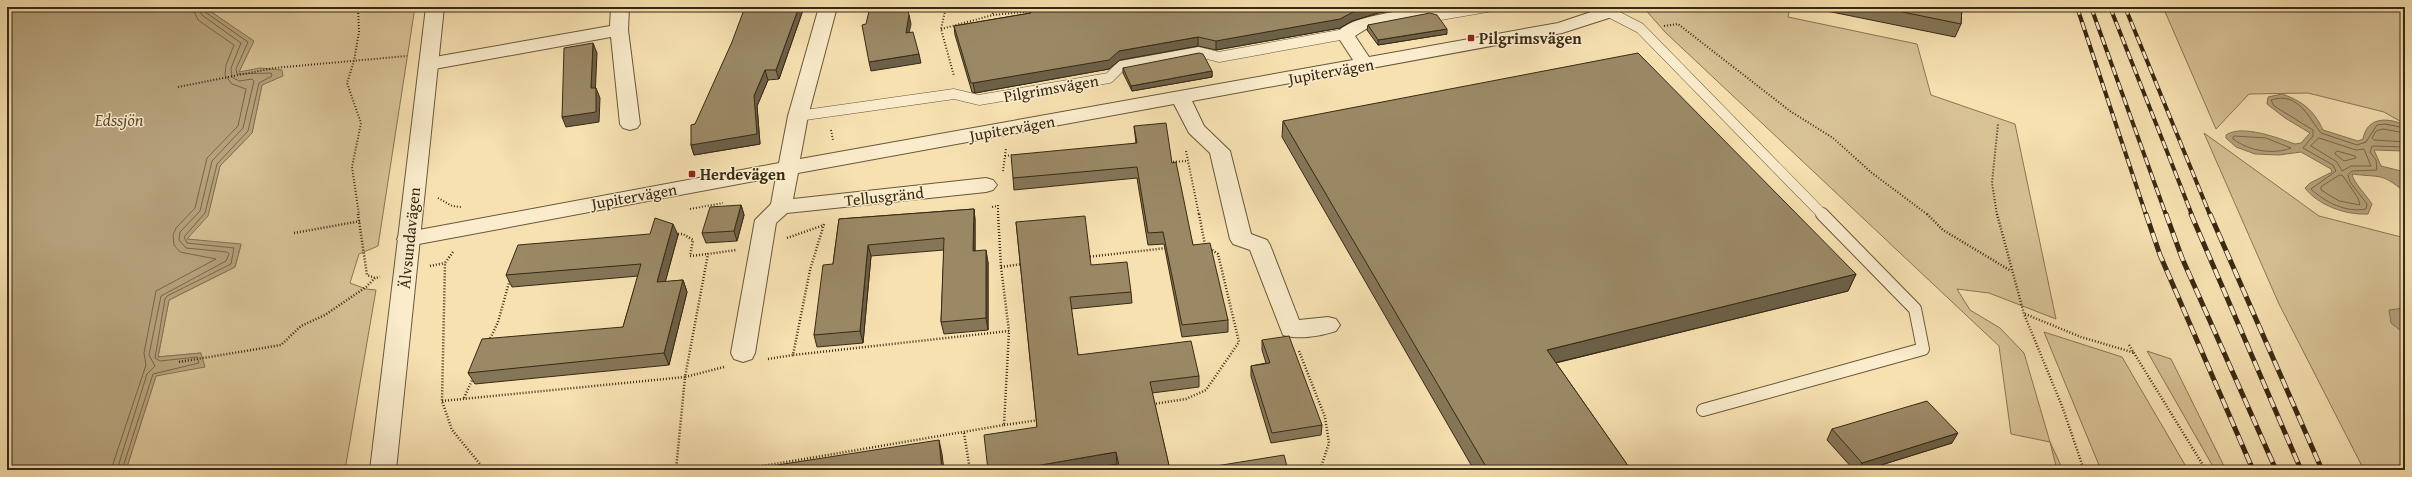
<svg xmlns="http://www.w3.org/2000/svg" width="2412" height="477" viewBox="0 0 2412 477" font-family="'Gentium Book Plus',serif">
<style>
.green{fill:#d7c296;stroke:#887655}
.water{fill:#b6a27c;stroke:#847252}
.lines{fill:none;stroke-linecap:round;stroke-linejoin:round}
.shore{stroke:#776648;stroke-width:1}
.service-far1-casing{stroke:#68573b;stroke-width:11}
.service-casing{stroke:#68573b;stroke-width:14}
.minor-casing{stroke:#68573b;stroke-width:2}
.tertiary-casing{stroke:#68573b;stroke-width:2}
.path-far1{stroke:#382914;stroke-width:2;stroke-dasharray:1 2;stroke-linecap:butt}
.path{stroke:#382914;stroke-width:2.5;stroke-dasharray:1 2;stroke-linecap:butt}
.service-far1{stroke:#faeccc;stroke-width:10}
.service{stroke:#faeccc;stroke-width:12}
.minor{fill:#faeccc;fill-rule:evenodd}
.tertiary{fill:#faeccc;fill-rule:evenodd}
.rail-far1-casing{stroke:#382914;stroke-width:4}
.rail-casing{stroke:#382914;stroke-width:5}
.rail-far1{stroke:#faeccc;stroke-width:2.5;stroke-dasharray:8;stroke-linecap:butt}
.rail{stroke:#faeccc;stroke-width:3.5;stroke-dasharray:10;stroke-linecap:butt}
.wall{fill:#857658;stroke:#382914}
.shaded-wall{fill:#6c6047;stroke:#382914}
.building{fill:#9b8966;stroke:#382914}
.poi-dot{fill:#8f2418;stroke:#faeccc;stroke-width:1.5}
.labels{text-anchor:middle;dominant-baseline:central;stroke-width:3;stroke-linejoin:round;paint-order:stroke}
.poi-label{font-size:16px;font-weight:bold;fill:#382914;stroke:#faeccc;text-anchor:start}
.street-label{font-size:16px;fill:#382914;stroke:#faeccc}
.water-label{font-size:17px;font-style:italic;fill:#5e4d33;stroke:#faeccc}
</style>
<rect width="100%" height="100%" fill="#f7e1b1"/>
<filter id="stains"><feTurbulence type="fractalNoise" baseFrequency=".005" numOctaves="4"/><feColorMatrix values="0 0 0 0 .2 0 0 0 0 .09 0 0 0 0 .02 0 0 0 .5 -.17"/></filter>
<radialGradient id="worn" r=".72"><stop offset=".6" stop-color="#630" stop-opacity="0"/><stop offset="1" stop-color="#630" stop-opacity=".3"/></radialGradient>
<g class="green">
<polygon points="204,7 415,7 378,246 359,254 350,283 366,289 376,290 345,470 126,470 156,376 201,353 158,357 169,300 235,267 241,245 186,239 208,215 220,166 252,133 262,85 239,72 253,41"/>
<polygon points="1643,7 1790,7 1788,17 1917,44 1931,95 2015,124 2056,319 1989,293 1957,289 1970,310 2000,328 2024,353 2050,442 2063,470 2057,470 2050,442 2011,434 1999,346 1665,32"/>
<polygon points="2163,7 2404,7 2405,124 2384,112 2308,93 2249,94 2216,129"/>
<polygon points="2204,133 2319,216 2405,238 2405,470 2364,470 2279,304"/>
<polygon points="2044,332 2122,357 2188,470 2101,470"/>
<polygon points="2147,351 2171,359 2226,470 2215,470"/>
</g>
<g class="water">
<polygon points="7,7 204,7 254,41 239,72 260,68 282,70 283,76 262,85 252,133 220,166 208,216 187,239 241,244 235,267 169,300 158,357 201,353 205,367 156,376 126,470 7,470"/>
<path d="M2282 94C2302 101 2314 110 2323 130L2358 141 2363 139C2367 117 2387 117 2405 125V151L2374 150 2381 166 2405 172V192C2380 172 2382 178 2352 174 2353 182 2367 196 2372 204L2368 214C2346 215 2319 206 2305 188L2310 183 2332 172 2331 169 2301 152 2279 155 2255 154 2236 147 2226 138V135C2242 124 2278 138 2295 144L2301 143 2310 133 2285 118 2267 104 2268 97Z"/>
<polygon points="2405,308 2405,334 2391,323 2389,310"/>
</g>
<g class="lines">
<g class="shore">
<path d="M2405 128 2385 124 2377 125 2366 142 2357 145 2321 133C2308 117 2298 91 2271 100L2274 106 2313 130V136L2303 148 2333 165 2336 171 2311 189C2325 202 2346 213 2366 209L2367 204 2350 182 2348 175 2352 171 2377 170 2376 160 2370 152 2372 146 2405 147"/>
<polyline points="2405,133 2383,129 2376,131 2372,138 2374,140 2405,142"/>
<path d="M2234 136 2266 138 2291 148C2273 155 2249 151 2233 139Z"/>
<polygon points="2319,138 2356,150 2364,149 2371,166 2351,166 2342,171 2337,162 2311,146"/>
<polygon points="2337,151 2355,156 2356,158 2344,161 2335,154"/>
<polygon points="2340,175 2343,176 2358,198 2360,205 2339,201 2321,190 2321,187"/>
<polyline points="111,470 146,365 144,353 156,291 216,259 180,252 174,245 173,235 176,228 195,208 207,158 238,126 246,89 232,84 225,75 226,65 234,45 198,20 192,7"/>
<polyline points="117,470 147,374 155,366 149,355 161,296 226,261 229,254 227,252 186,248 179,240 180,232 200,211 212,161 243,128 254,81 252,79 239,81 232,77 231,68 241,43 202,15 198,7"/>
<polyline points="122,470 153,374 199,363 197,357 160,361 155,358 165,299 167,296 231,264 234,248 187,243 184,237 205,213 217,164 248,131 259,83 272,76 271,73 237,74 236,69 248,42 205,12 203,7"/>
</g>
<g class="service-far1-casing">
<g id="service-far1">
<polyline points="1429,12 1440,15 1487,7"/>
<polyline points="1609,12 1640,28 1823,215"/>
<polyline points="798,116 954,94 979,100 1109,78 1121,66 1199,52 1219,57 1345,34"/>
</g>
</g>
<g class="service-casing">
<polyline id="service" points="1703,410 1923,349 1915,309 1822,214"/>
</g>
<g class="minor-casing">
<g id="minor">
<polygon points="611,7 629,7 628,30 640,124 637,128 630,130 623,128 620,124 611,37 429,70 422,68 420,64 422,60 429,58 610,26"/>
<path d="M819 7H837L808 116 800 159 1353 60 1336 34C1349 15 1405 11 1427 7L1435 8 1438 12 1435 16 1366 29 1355 36 1369 57 1558 23 1600 9V7H1618L1615 16 1562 33 1192 101 1204 126 1230 151 1251 234 1267 240 1270 245 1299 320 1328 317 1336 319 1340 325 1336 331C1321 336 1298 340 1283 335L1250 250 1233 244 1230 239 1210 153 1189 133 1174 104 798 173 793 199 986 178 993 180 997 185 993 190 986 192 787 213 776 223 755 353 752 359 743 362 734 359 731 353 755 220 771 204 776 177 408 246 400 244 397 239 400 234 408 232 779 163 788 116Z"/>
</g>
</g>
<g class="tertiary-casing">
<polygon id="tertiary" points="426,7 444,7 396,470 370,470"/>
</g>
<g class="path-far1">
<polyline points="358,7 359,32 354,61 347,83 361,123 352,167 359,215"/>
<polyline points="946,7 941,29 954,76"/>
<polyline points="992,7 993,15"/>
<polyline points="852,12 853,7"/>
<polyline points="1664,26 1678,24 1790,111 1833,138 1872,173 1928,215"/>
<polyline points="941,29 993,15 1033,11"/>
<polyline points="178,87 274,68 407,56"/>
<polyline points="831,130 833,140"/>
<polyline points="1186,151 1199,215"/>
<polyline points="1005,156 1013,155"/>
<polyline points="1170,162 1188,161"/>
<polyline points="1003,171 1006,148"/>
<polyline points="438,198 452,206 461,207"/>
<polyline points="998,205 998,215"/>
<polyline points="992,207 998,206"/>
<polyline points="690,209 723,203"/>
<polyline points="1997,215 1992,183 1998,124"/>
</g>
<g class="path">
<polyline points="358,214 367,275 375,278 380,277"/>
<polyline points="998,214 1001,267 1009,331"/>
<polyline points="1199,214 1205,245"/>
<polyline points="1927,214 1943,230 2011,271"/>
<polyline points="1997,214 2024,314 2062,406 2084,470"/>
<polyline points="294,233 361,221"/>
<polyline points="675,234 683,234 693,240 690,256 708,254"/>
<polyline points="787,238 824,225"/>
<polyline points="453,252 445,263 442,401 452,430 480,464 480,470"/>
<polyline points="1087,257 1167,248"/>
<polyline points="430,266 445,263"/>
<polyline points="1001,267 1022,264"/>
<polyline points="2025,314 2081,337 2135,353"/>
<polyline points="489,341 498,322 510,279"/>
<polyline points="2129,345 2206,470"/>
<polyline points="1299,351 1325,417 1329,443 1320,470"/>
<polyline points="768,359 793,355 810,270 824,224"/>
<polyline points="179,362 281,345 301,326 325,315 366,287 375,278"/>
<polyline points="724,367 685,377 708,254 736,250"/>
<polyline points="464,398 473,378"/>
<polyline points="442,401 685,377 676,470"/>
<polyline points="1153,404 1186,399 1206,390 1239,342 1218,254 1209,248"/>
<polyline points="1004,425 1039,420"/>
<polyline points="964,433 970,470"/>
<polyline points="739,470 1004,425 1009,331 793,355"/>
</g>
<use href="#service-far1" class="service-far1"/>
<use href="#service" class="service"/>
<use href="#minor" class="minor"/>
<use href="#tertiary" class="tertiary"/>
<g class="rail-far1-casing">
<g id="rail-far1">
<polyline points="2077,7 2146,215"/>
<polyline points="2091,7 2166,215"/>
<polyline points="2110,7 2192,215"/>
<polyline points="2125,7 2210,215"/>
</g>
</g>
<g class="rail-casing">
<g id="rail">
<polyline points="2146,214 2160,255 2253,470"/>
<polyline points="2166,214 2182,258 2276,470"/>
<polyline points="2191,214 2301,470"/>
<polyline points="2210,214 2322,470"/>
</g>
</g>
<use href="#rail-far1" class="rail-far1"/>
<use href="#rail" class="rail"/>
</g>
<g class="wall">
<polygon points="804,7 779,79 768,80 757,106 760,144 694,155 691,145 695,124"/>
<polygon points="1029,7 1418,7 1378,13 1352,21 1340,28 1216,50 1198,46 1120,60 1109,69 975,93 972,92 955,35 954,26 1030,13"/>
<polygon points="1812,7 1962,7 1961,24 1955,37 1812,8"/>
<polygon points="1368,25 1447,34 1378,45 1367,30"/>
<polygon points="1123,68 1212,71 1212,77 1132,91 1123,73"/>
<polygon points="1283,121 1856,274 1848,291 1556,363 1631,470 1474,470 1282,137"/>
<polygon points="1134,126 1172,163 1193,245 1228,320 1228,332 1182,337 1164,244 1148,245 1137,178 1014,190 1013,178 1136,143"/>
<polygon points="741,205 744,215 737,241 706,243 702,233"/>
<polygon points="974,209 975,220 975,251 988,262 988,330 944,334 941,322 944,250 871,256 863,343 817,347 814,335 833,264 839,219"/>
<polygon points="1016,222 1091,265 1131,292 1132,303 1071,309 1078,355 1199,376 1199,387 1152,393 1170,470 1119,470 1117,464 1079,470 988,470 1037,427"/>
<polygon points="678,235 665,282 683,280 687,292 669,365 475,384 468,373 623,327 638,276 512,287 506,275"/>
<polygon points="1262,340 1322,425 1321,435 1271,443 1251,376 1251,366 1266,363 1262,350"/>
<polygon points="1832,429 1952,443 1865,470 1854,470 1827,440"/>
</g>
<g class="shaded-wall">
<polygon points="799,7 804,7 779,79 776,70"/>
<polygon points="1370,7 1418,7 1378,13 1352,21 1340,28 1216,50 1216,41"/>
<polygon points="1440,7 1448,7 1440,8"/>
<polygon points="909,15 911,24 907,42 906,33"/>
<polygon points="1447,29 1447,34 1378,45 1378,40"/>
<polygon points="1198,37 1198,46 1120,60 1109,69 975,93 973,83 1119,51"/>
<polygon points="593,43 597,53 595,98 591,88"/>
<polygon points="919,54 921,63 871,71 869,62"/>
<polygon points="765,70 768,80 757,106 760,144 694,155 691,145 754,96"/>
<polygon points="1212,71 1212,77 1132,91 1131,86"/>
<polygon points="596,88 600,98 599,122 566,127 562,117"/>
<polygon points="741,205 744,215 737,241 734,231"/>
<polygon points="974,209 975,220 975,263 973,251"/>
<polygon points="673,224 678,235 662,294 657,282"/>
<polygon points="868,245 871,256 863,343 860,331"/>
<polygon points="986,250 988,262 988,330 986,318"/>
<polygon points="1856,274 1848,291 1542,366 1547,350"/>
<polygon points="683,280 687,292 669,365 664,353"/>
<polygon points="1958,433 1952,443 1865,470 1858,470 1862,463"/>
<polygon points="939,440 942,454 944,470 942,470"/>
<polygon points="1116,452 1117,464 1079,470 1012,470"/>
</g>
<g class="building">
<polygon points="745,7 799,7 776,70 765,70 754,96 757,134 691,145 691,125 695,124 732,42"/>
<polygon points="870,7 907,7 909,15 906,33 913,32 919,54 869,62 862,25 866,24"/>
<polygon points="1030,7 1370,7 1353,12 1340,19 1216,41 1198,37 1119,51 1109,60 973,83 971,83 954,26 1031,13"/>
<polygon points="1878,7 1962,7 1961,24"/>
<polygon points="1430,13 1437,15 1447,29 1378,40 1368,25"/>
<polygon points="593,43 591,88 596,88 596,112 562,117 564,48"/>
<polygon points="1199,53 1203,54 1212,71 1131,86 1123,68"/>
<polygon points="1638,53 1856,274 1547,350 1631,470 1488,470 1283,121"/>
<polygon points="1166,123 1172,163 1176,162 1193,245 1210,243 1228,320 1182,325 1163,232 1148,233 1137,167 1013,178 1011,155 1137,143 1134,126"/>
<polygon points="741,205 734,231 702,233 710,207"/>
<polygon points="974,209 973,251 986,250 986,318 941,322 944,238 868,245 860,331 814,335 823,265 833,264 839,219"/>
<polygon points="1085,216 1091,265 1127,262 1131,292 1070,297 1078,355 1191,341 1199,376 1150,382 1170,470 1120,470 1116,452 1012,470 988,470 984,435 1037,427 1016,222"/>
<polygon points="655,218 673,224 657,282 683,280 664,353 468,373 482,339 623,327 641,264 506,275 518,245 650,234"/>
<polygon points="1289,336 1322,425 1272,433 1251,366 1270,363 1262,340"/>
<polygon points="1927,401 1958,433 1862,463 1832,429"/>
<polygon points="939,440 942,470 771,470 771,466"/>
<polygon points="1284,455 1288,470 1191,470"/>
</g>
<g class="poi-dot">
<rect x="1467" y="34" width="8" height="8" rx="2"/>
<rect x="688" y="170" width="8" height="8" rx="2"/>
</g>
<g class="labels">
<g class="poi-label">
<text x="1479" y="38">Pilgrimsvägen</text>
<text x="700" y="174">Herdevägen</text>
</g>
<g class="street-label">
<text transform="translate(1331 71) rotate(-10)">Jupitervägen</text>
<text transform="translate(1051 88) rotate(-10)">Pilgrimsvägen</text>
<text transform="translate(1012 128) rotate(-10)">Jupitervägen</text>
<text transform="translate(634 196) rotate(-10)">Jupitervägen</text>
<text transform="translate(884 196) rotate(-6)">Tellusgränd</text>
<text transform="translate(409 238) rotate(-84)">Älvsundavägen</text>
</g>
<g class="water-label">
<text x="119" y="119">Edssjön</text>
</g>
</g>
<rect width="2412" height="477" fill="none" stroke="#f7e1b1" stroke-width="24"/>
<rect x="8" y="8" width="2396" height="461" fill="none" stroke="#382914" stroke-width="2"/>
<rect x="12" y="12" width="2388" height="453" fill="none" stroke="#382914"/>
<rect width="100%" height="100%" filter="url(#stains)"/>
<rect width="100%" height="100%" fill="url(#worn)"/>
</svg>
